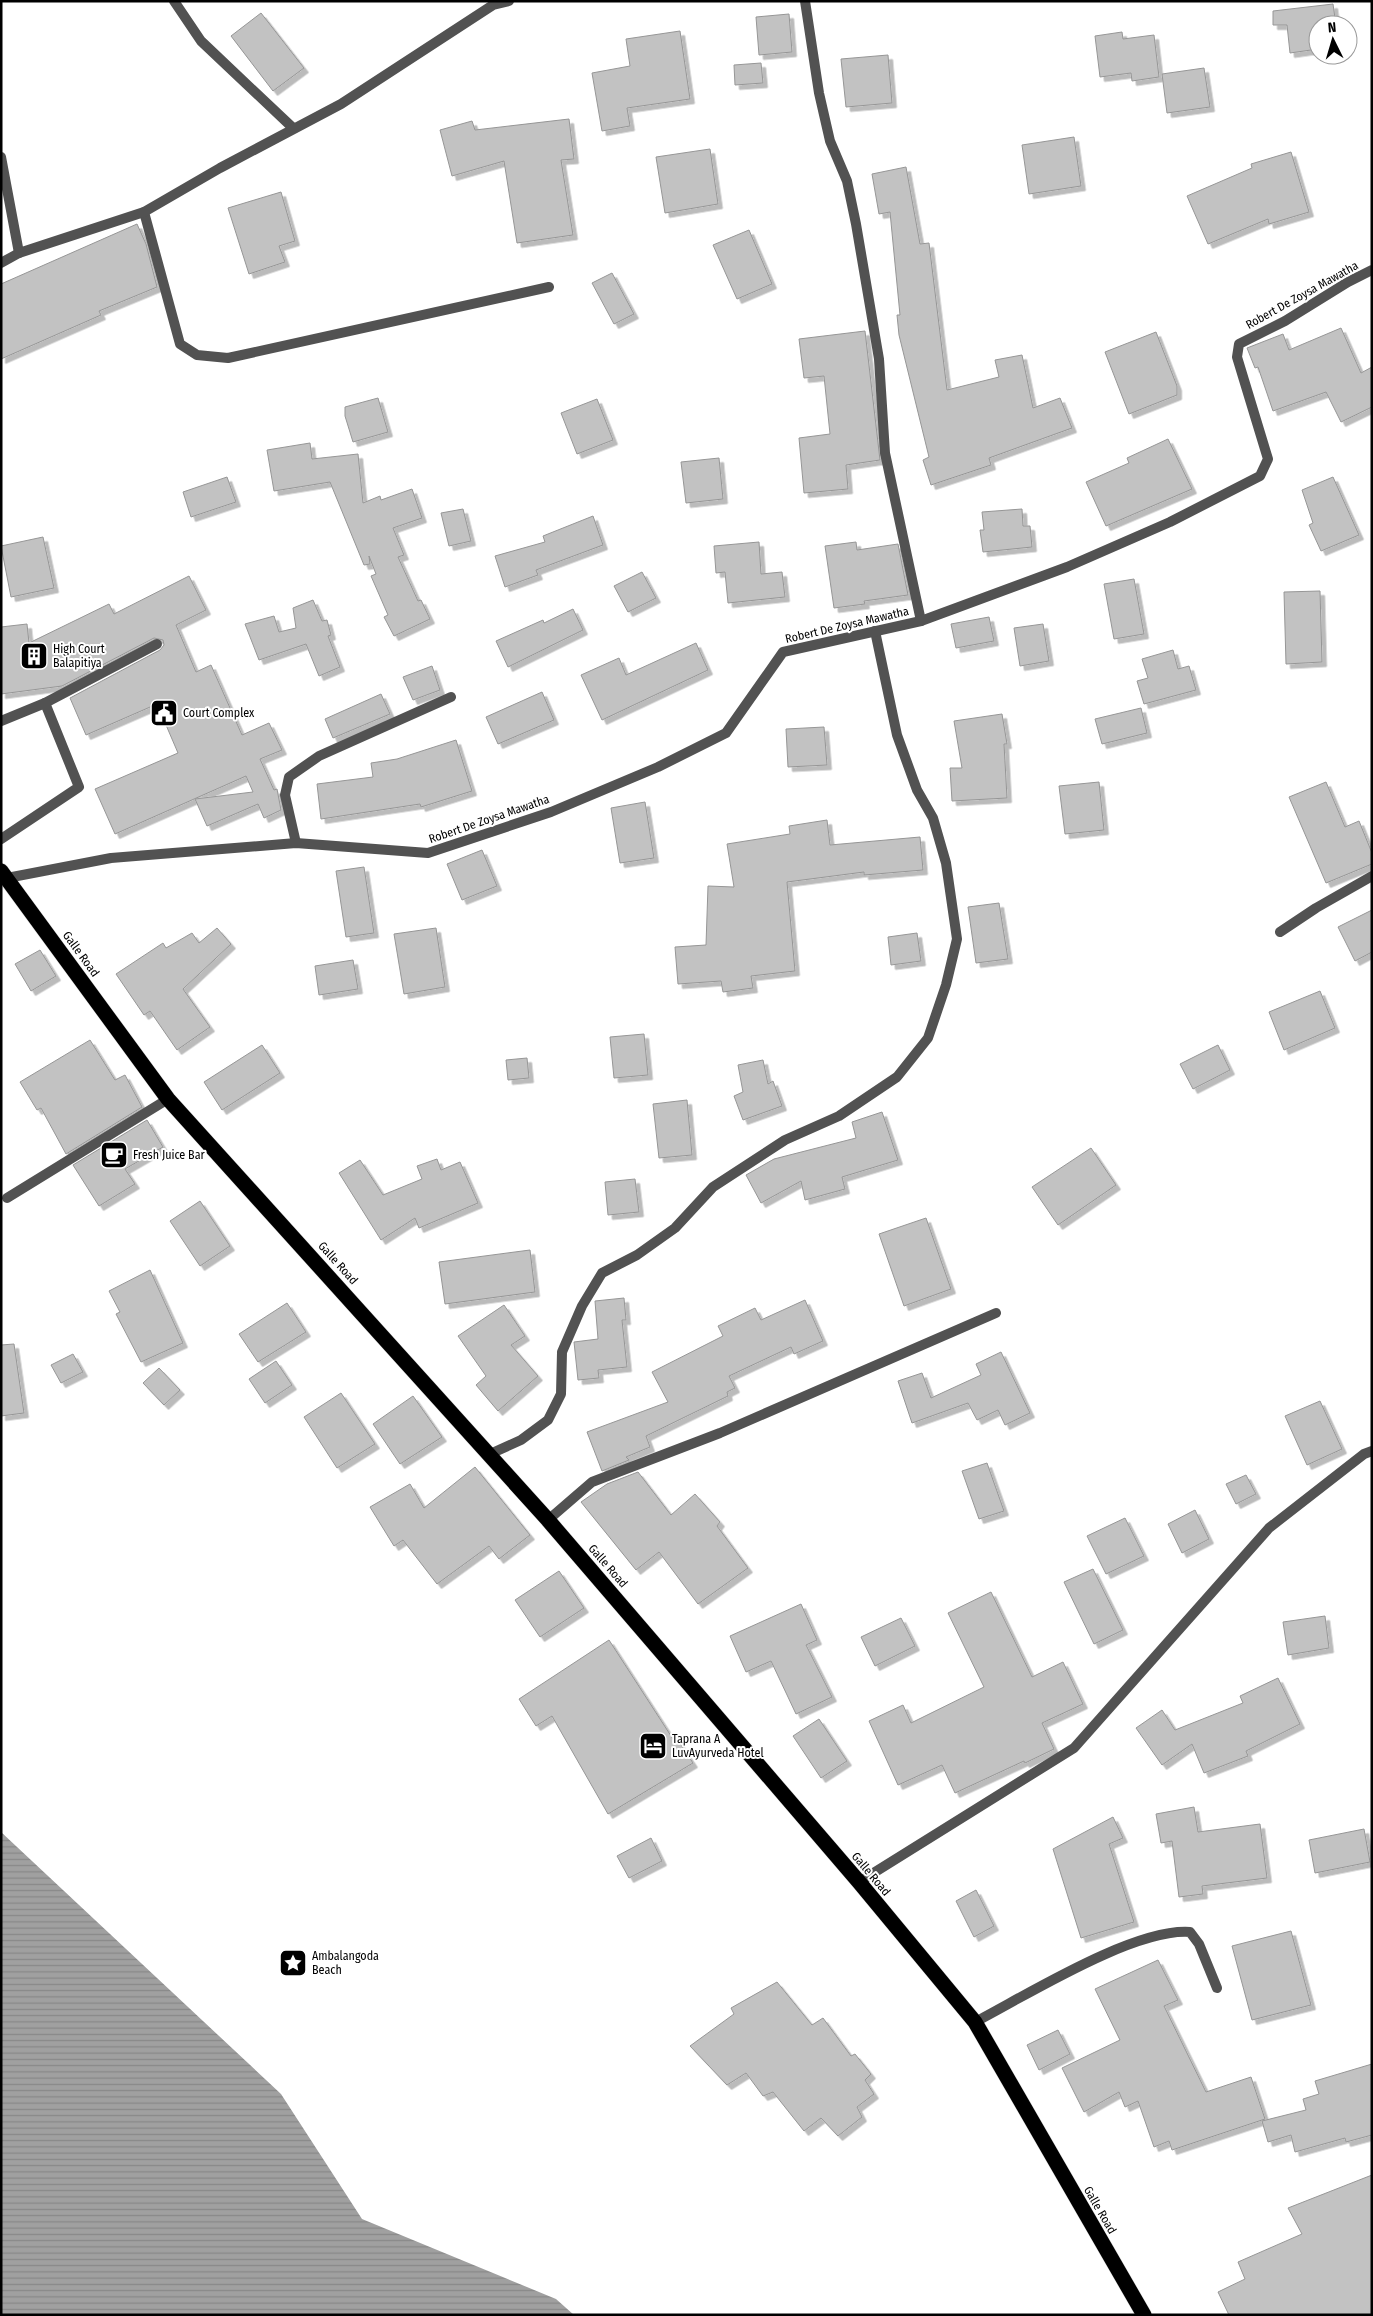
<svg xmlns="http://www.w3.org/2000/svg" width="1373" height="2316" viewBox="0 0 1373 2316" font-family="'Fira Sans Condensed',sans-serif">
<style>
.water{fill:url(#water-rules)}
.building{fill:#c2c2c2;stroke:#969696;filter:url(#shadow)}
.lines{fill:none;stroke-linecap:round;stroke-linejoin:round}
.highway-casing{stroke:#dbdbdb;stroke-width:16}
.lane{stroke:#525252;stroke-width:10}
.street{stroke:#525252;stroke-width:10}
.highway{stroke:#000;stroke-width:15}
.labels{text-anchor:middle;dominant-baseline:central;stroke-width:4;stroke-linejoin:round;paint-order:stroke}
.street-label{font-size:12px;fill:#000;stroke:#fff}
.poi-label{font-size:12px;fill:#000;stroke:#fff;text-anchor:start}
</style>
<defs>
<pattern id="water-rules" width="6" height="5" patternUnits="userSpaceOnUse" patternTransform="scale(1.25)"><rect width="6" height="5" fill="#a0a0a0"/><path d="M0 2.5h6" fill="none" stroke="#888"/></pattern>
<filter id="shadow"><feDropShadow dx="4.5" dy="4.5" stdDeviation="0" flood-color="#0004"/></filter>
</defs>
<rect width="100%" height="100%" fill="#fff"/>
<polygon class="water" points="1,1832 281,2094 362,2219 556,2299 574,2315 1,2315"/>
<g class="building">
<polygon points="1333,4 1336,25 1318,25 1318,49 1290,53 1287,25 1273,25 1273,11"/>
<polygon points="261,13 304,68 273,91 231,36"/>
<polygon points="789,14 792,52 759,55 756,17"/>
<polygon points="680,31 690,99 627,108 630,126 602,131 592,73 630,66 626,39"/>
<polygon points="1122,32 1123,39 1154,35 1159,77 1132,81 1131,73 1100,77 1095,36"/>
<polygon points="888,55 892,103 846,107 841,59"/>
<polygon points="761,63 763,83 735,85 734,65"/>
<polygon points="1204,68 1210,107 1167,113 1162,74"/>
<polygon points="569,119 574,159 561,160 573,235 517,243 504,161 452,176 440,130 472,121 475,130"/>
<polygon points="1074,137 1081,186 1029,194 1022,145"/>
<polygon points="710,149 718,204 665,213 656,157"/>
<polygon points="1291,152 1309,212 1269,224 1268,219 1208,244 1187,196 1252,168 1251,164"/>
<polygon points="906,167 920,244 929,243 947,390 999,377 995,360 1022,355 1033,408 1060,398 1072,428 989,458 991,465 931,485 923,460 929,457 899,335 897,315 900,315 890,212 879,214 872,174"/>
<polygon points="281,192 295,241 279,246 285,262 249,274 228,208"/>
<polygon points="137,224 146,244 157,287 99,311 101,315 1,359 1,284"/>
<polygon points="749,230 772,284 737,299 713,245"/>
<polygon points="612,273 634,314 614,324 592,283"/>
<polygon points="1341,328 1361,373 1372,367 1372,407 1341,422 1326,392 1273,411 1258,367 1255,368 1247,348 1283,334 1289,350"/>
<polygon points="865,331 880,460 846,465 848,489 804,493 799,438 830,434 824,376 804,378 799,339"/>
<polygon points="1156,332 1177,386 1177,395 1129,414 1105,352"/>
<polygon points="378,398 388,432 353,442 345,416 345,407"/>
<polygon points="597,399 613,440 577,454 561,413"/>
<polygon points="1168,439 1192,489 1106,526 1086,482 1129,463 1127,458"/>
<polygon points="310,443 312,459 358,454 363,503 380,496 381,500 412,489 422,518 393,528 404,555 398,557 418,601 421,600 430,619 394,636 384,617 388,615 371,576 376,574 369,556 370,564 364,565 330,482 274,491 267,450"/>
<polygon points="719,458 723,499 686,503 681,462"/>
<polygon points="227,477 236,502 191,517 183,492"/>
<polygon points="1333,477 1359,535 1321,551 1309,525 1313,523 1302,490"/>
<polygon points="463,509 471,541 449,546 441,513"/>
<polygon points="1022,509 1023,526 1030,526 1032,547 983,552 980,530 984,530 982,512"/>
<polygon points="593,516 603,545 536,570 538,575 505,587 495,556 545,542 543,536"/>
<polygon points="43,537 54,588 11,597 1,546"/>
<polygon points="759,542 761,574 782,572 785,597 728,603 725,572 716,573 714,546"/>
<polygon points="856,542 857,550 898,544 908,595 864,601 865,604 834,608 825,546"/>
<polygon points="642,572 656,598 628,612 614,586"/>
<polygon points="189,576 206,610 176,625 196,672 211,665 242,735 269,723 282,750 260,759 274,790 277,789 281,810 264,818 258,804 207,826 195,799 253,792 246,776 115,834 95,789 178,753 157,704 86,735 70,698 160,650 164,645 163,640 154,638 62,686 1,694 1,627 27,624 29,643 109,604 114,614"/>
<polygon points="1134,579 1144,634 1114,639 1104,584"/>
<polygon points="1320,591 1322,662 1286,664 1284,592"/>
<polygon points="313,600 322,621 327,620 331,635 328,636 340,667 319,676 306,644 259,660 245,624 274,616 279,632 296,628 293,608"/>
<polygon points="573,609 583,630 508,667 496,641 543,620 544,623"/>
<polygon points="989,617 994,641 956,648 951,624"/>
<polygon points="1043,624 1049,661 1020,666 1014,628"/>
<polygon points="696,643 708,670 602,720 581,675 619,658 626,675"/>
<polygon points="1173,650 1178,669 1189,666 1196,690 1144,704 1137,681 1148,678 1142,659"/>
<polygon points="432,666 440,690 413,700 403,677"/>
<polygon points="542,692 554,720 498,744 486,717"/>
<polygon points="381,694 390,714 333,738 325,719"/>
<polygon points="1141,708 1147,733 1102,744 1095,719"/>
<polygon points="1002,714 1007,744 1004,744 1007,798 952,801 950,768 962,768 954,721"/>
<polygon points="824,727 827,765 788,767 786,729"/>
<polygon points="456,740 472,791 421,807 420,804 321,819 317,784 373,777 371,763 397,759"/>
<polygon points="1099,782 1104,830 1065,834 1059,786"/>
<polygon points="1326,782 1345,827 1359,821 1372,853 1372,864 1326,883 1289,797"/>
<polygon points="645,802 654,858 620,863 611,808"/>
<polygon points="827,820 830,845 920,837 923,870 864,875 864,872 787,882 795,971 751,976 753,988 723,992 721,981 678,984 675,947 706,945 708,886 734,887 727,844 790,834 789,826"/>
<polygon points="482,850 497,886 462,900 447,864"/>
<polygon points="364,867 374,933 346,937 336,871"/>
<polygon points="999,903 1008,959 976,963 968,907"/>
<polygon points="1372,910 1372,952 1355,961 1338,927"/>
<polygon points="217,928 231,944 183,989 210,1027 177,1050 150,1011 144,1015 116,974 163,943 166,948 192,933 199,943"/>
<polygon points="436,928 445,987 404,994 394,934"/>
<polygon points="917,933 921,961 891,965 888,937"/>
<polygon points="40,950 56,976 31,991 15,964"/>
<polygon points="353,960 358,989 319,995 315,966"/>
<polygon points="1320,991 1335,1028 1284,1050 1269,1012"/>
<polygon points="644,1034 648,1075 614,1078 610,1037"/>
<polygon points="90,1040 115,1080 125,1075 142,1107 66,1154 41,1108 37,1110 20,1082"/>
<polygon points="262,1045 280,1073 222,1110 204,1082"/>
<polygon points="1218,1045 1230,1070 1193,1089 1180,1064"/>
<polygon points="527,1058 529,1078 508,1080 506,1060"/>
<polygon points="763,1060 768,1084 773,1081 782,1106 743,1120 734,1096 743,1092 738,1065"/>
<polygon points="687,1100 692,1155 659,1158 653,1104"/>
<polygon points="882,1112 898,1160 842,1177 845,1189 805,1200 801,1181 761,1203 746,1175 774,1159 856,1138 852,1122"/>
<polygon points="147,1120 163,1147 125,1169 135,1184 99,1206 73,1165"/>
<polygon points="1091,1148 1116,1185 1058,1225 1032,1187"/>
<polygon points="437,1159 441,1170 460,1162 478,1203 419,1228 415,1218 381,1240 339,1173 360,1160 383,1195 422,1179 417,1166"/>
<polygon points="635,1179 639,1212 608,1215 605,1182"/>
<polygon points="200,1201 230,1246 200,1266 170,1221"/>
<polygon points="926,1218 951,1289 904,1306 879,1234"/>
<polygon points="530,1250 535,1292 445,1304 439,1262"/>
<polygon points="150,1270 183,1343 141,1362 116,1314 120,1312 109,1291"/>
<polygon points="624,1298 626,1320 622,1320 627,1367 598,1370 599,1378 578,1380 574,1342 598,1339 595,1301"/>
<polygon points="805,1300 823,1341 794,1354 791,1347 729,1376 735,1388 727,1392 728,1396 646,1436 650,1447 626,1457 629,1460 602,1471 587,1432 668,1402 652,1372 723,1336 718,1326 755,1308 761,1320"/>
<polygon points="287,1303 306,1332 258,1362 239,1334"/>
<polygon points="504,1305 525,1336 511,1345 538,1376 498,1411 476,1385 486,1376 458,1336"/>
<polygon points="14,1344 24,1413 1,1416 1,1345"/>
<polygon points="1001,1352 1030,1413 1005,1425 998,1410 977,1420 968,1403 912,1423 898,1381 922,1373 931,1398 981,1375 976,1364"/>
<polygon points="73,1354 83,1372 61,1383 51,1365"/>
<polygon points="276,1361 292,1385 265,1403 249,1379"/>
<polygon points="159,1368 180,1390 164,1405 143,1383"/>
<polygon points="341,1393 375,1444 337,1468 304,1417"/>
<polygon points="413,1396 442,1437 400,1464 373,1424"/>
<polygon points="1320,1401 1342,1449 1307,1465 1285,1416"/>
<polygon points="987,1463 1004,1511 979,1519 962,1471"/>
<polygon points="475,1467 530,1535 499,1559 489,1546 437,1584 403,1540 394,1546 370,1507 410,1484 424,1508"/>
<polygon points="638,1472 671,1515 695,1494 720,1522 717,1526 748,1568 698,1604 659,1552 636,1570 581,1502 607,1484"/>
<polygon points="1246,1475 1256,1494 1236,1504 1226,1484"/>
<polygon points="1195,1510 1209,1539 1182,1553 1168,1524"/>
<polygon points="1125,1518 1144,1556 1106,1574 1087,1536"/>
<polygon points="1093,1569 1123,1630 1094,1644 1064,1582"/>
<polygon points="559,1571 584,1608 540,1637 515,1600"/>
<polygon points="991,1592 1032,1677 1063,1662 1083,1704 1042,1723 1054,1749 1025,1763 1024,1761 955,1793 942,1765 898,1785 869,1721 903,1705 911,1723 984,1687 948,1613"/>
<polygon points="801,1604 817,1640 806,1645 832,1697 796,1714 771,1661 746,1672 730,1636"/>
<polygon points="1325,1616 1329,1648 1288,1655 1283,1622"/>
<polygon points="901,1618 915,1646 875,1666 861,1637"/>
<polygon points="609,1640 673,1739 676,1737 693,1763 608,1814 552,1716 536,1726 519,1699"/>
<polygon points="1278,1678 1300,1724 1246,1751 1248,1756 1204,1773 1192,1744 1162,1765 1136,1728 1162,1710 1175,1730 1243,1703 1240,1696"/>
<polygon points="819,1719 847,1761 821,1778 793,1736"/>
<polygon points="1194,1807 1198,1832 1260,1824 1267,1878 1202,1886 1203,1894 1179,1897 1172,1841 1161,1843 1156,1814"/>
<polygon points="1113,1817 1123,1838 1109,1844 1134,1922 1081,1938 1053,1849"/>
<polygon points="1364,1829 1370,1862 1315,1873 1309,1840"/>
<polygon points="651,1838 662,1861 629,1878 617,1856"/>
<polygon points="976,1890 994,1926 974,1937 956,1901"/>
<polygon points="1291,1931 1311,2005 1252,2020 1232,1946"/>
<polygon points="1158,1960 1178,2000 1164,2006 1206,2092 1251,2077 1265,2119 1172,2150 1169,2141 1154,2147 1138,2101 1125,2107 1119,2092 1084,2112 1062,2068 1120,2040 1095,1989"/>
<polygon points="777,1982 812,2025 823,2018 851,2056 855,2054 871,2074 865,2080 874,2094 857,2107 862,2117 838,2136 821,2118 804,2131 773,2092 763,2096 746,2073 727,2085 690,2046 734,2014 731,2008"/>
<polygon points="1058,2030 1070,2054 1039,2070 1027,2045"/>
<polygon points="1372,2064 1372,2135 1346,2142 1345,2138 1295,2152 1291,2135 1268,2142 1262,2121 1306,2110 1303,2099 1319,2094 1315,2081"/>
<polygon points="1372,2175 1372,2315 1229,2315 1218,2292 1245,2279 1238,2262 1302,2234 1288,2208"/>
</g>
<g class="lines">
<g class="highway-casing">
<polyline id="highway" points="1,871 168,1099 548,1520 859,1882 975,2022 1144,2315"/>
</g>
<g class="lane">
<polyline points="174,1 201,41 293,128"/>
<polyline points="45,703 157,644"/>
<polyline points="1,721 45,703 79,787 1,839"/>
<polyline points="7,1198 168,1099"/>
<polyline points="490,1454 521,1440 548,1420 561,1394 562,1352 582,1306 602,1273 637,1255 675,1228 713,1187 785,1140 839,1116 897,1077 928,1038 946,985 957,939 946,863 933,818 917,790 897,735 875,631"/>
</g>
<g class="street">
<polyline points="805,1 819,93 830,141 847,181 856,224 879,359 885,453 921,621"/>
<polyline points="1,157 19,253"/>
<polyline points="144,212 180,344 197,355 228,358 549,287"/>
<polyline points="1,263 19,253 144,212 220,168 341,104 493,5 509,1"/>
<polyline points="296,843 285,795 289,777 319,756 451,697"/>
<polyline points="7,878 111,858 296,843 428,853 551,812 658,767 726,733 783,652 921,621 1067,567 1170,522 1260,476 1268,459 1237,357 1239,344 1285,321 1348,282 1372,270"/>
<polyline points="1280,932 1316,908 1372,876"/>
<polyline points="548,1520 592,1482 720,1433 996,1313"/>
<polyline points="859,1882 1074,1748 1269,1528 1364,1454 1372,1451"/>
<path d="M975 2022C1027 1995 1134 1928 1190 1932L1199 1944 1217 1988"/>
</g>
<use href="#highway" class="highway"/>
</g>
<defs>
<g id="building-square" transform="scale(1.4375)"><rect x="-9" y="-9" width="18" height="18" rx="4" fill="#000" stroke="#fff"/><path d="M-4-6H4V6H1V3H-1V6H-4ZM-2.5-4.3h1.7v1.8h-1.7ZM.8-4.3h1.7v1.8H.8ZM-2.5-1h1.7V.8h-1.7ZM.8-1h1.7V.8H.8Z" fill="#fff"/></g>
<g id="civic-square" transform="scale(1.4375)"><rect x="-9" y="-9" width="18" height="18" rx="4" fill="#000" stroke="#fff"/><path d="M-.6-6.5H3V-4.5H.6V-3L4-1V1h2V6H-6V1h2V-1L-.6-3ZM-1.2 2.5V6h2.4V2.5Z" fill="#fff"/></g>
<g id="cafe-square" transform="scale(1.4375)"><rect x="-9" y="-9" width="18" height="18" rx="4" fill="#000" stroke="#fff"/><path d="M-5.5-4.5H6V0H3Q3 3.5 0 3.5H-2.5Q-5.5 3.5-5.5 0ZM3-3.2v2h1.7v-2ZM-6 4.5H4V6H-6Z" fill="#fff"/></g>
<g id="hotel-square" transform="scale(1.4375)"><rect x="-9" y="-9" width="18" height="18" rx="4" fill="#000" stroke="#fff"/><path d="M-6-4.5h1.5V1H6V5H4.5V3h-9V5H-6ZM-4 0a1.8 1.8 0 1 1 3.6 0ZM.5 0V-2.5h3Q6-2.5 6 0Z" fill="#fff"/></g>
<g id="sight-square" transform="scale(1.4375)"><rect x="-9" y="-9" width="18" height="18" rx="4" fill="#000" stroke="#fff"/><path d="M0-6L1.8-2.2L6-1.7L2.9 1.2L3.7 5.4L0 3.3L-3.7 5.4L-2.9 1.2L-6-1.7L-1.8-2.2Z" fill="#fff"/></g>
</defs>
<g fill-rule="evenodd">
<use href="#building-square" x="34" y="656"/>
<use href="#civic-square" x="164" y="713"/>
<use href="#cafe-square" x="114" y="1155"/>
<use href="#hotel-square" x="653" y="1746"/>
<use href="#sight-square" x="293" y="1963"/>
</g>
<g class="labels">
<g class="street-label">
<text transform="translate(1302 295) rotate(-29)">Robert De Zoysa Mawatha</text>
<text transform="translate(847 625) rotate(-13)">Robert De Zoysa Mawatha</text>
<text transform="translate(489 819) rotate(-19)">Robert De Zoysa Mawatha</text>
<text transform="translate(81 954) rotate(54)">Galle Road</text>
<text transform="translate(338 1263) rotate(48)">Galle Road</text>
<text transform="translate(608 1566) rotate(49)">Galle Road</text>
<text transform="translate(871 1874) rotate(50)">Galle Road</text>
<text transform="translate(1100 2210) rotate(60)">Galle Road</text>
</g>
<g class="poi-label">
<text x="53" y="649">High Court<tspan x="53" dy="14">Balapitiya</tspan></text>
<text x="183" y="713">Court Complex</text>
<text x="133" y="1155">Fresh Juice Bar</text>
<text x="672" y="1739">Taprana A<tspan x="672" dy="14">LuvAyurveda Hotel</tspan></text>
<text x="312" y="1956">Ambalangoda<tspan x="312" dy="14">Beach</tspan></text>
</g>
</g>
<rect width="1373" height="2316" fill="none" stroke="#000000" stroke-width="5"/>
<g transform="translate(1333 40) rotate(355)"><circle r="24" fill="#ffffff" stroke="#999999"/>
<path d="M0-4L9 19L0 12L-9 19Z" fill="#000000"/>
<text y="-8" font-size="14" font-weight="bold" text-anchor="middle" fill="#000000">N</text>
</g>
</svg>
